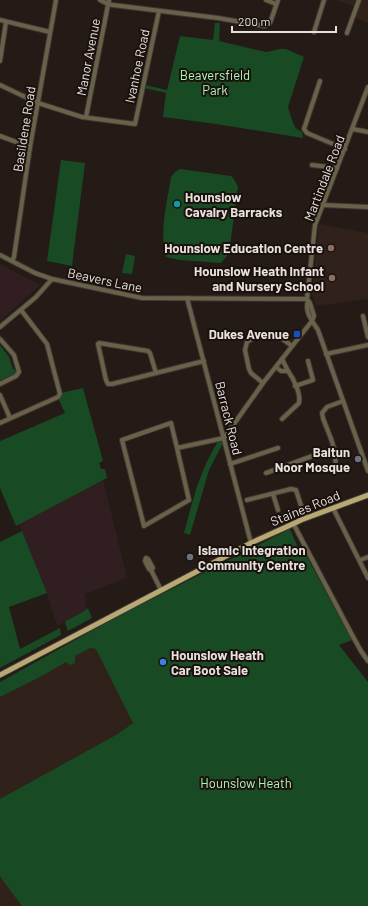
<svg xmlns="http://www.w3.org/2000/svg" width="368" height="906" viewBox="0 0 368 906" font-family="Barlow,sans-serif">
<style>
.built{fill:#30211a}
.industrial{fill:#311e21}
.green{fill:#184a24}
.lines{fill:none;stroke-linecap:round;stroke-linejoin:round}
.minor-casing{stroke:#3f3632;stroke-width:6}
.major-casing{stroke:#3f3632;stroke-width:7}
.minor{stroke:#69624a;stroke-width:4}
.major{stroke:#b7a874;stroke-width:5}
.culture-dot{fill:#0f9aa8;stroke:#1a110d;stroke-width:1.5}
.education-dot{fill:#8d6e63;stroke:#1a110d;stroke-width:1.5}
.transit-dot{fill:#1a4fb4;stroke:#1a110d;stroke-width:1.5}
.worship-dot{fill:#6b7280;stroke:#1a110d;stroke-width:1.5}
.shop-dot{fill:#3f7fe0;stroke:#1a110d;stroke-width:1.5}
.labels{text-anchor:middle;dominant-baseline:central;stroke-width:4;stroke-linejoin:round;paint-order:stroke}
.street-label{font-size:13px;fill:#e7e0dd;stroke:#1a110d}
.park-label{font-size:13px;fill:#abf7b8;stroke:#1a110d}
.poi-label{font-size:13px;font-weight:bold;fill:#e7e0dd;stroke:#1a110d;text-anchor:end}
</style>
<rect width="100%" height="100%" fill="#241a16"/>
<g class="built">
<polygon points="336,0 368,0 368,23 353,17 357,7"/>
<polygon points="319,224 368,233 368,299 316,306 312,294"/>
<polygon points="94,644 133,723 116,735 79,906 0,906 0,691"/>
</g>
<g class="industrial">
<polygon points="0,264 40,285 0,321"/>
<polygon points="103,479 127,578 85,594 87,613 66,621 57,626 47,593 19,524"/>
</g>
<g class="green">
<polygon points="215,23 220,23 219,41 266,52 280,49 286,49 304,57 288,107 292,120 295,127 298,130 302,132 303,138 216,124 163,117 166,93 144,88 145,85 167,90 180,36 213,40"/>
<polygon points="61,160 85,163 72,266 47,261"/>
<path d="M180 169 231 176 234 179 238 187 230 246 227 256 221 263 180 260 166 257C159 233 167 202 171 177L175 172Z"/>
<polygon points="126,254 135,256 132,274 122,273"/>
<polygon points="0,345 9,357 13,369 16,370 15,374 0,381"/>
<polygon points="83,388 103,461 99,463 101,469 105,469 107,478 16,526 0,488 0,441 65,413 58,398 61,393"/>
<path d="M221 437 223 443 209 470 190 535 184 533C193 499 201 466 221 437Z"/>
<polygon points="290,529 299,550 302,548 352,640 339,645 368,682 368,906 22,906 1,878 0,875 0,799 116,735 133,723 96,649 90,648 75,656 75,663 70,665 66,662 40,677 0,697 0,682 118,616"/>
<polygon points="22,531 47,593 9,607 20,649 60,628 61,635 0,668 0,542"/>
<polygon points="88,608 92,618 68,631 65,623 66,621 83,612"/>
</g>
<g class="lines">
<g class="minor-casing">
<g id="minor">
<polyline points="100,0 108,4 113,5 218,18 265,26 270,23 278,0"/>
<polyline points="266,0 276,4"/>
<polyline points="0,20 50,32"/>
<polyline points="314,32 324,0"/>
<polyline points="347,33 359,0"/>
<polyline points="0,61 6,22"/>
<polyline points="320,81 304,129 307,133 345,149"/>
<polyline points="0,85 38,103 82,117 135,124 159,11"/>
<polyline points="86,117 109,0"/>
<polyline points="353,129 368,132"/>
<polyline points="0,136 30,147"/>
<polyline points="312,165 337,168"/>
<polyline points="323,205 368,207"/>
<polyline points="0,255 35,273 52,279 142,298 307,299"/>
<polyline points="12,261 14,257 30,147 56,0"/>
<polyline points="187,298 251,543"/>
<path d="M308 301C304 312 313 322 318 330L368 471"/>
<polyline points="363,316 368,337"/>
<polyline points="0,327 36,297 52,279"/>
<polyline points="0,339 14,355 19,372 16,376 0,384"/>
<polyline points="326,354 368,345"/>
<polyline points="282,359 288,371"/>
<path d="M276 367 281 371H288C294 379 301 394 299 403L282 419"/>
<path d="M156 373 150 353 148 351 99 343 98 344 106 380 108 384H112C143 376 173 369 204 361"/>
<polyline points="263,383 251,373 249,369 245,350 247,342 253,338 276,336 281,338 292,346"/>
<polyline points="295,386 313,380 308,361"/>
<polyline points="0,395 10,418"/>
<polyline points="0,423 58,397 60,394 47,344 21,310"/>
<polyline points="224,438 263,383 312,321 314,316 310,303 307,299 315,225 368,87"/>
<polyline points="177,448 171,423 122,440 144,526 189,500 177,448 224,438"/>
<polyline points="230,464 278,448"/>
<path d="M335 466C338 450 328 433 323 418L322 413 327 407 343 401"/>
<polyline points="266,473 334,448"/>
<polyline points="273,494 278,510"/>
<polyline points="247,500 291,489 296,490 305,518"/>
<polyline points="333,508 368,578"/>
<polyline points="294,525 351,633 361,651 368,661"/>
<polygon points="146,558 148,559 153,568 151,570 149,569 145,561"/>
<polyline points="360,560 368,557"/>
<polyline points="151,570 161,590"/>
</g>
</g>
<g class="major-casing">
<path id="major" d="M0 675 251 543C268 535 285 528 301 520L368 495"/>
</g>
<use href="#minor" class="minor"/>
<use href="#major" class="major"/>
</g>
<circle class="culture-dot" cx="177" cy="204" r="4"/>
<g class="education-dot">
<circle cx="331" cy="248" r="4"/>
<circle cx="332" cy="278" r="4"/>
</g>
<rect class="transit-dot" x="293" y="330" width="8" height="8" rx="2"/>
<g class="worship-dot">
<circle cx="358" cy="459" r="4"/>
<circle cx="190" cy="557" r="4"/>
</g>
<circle class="shop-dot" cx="163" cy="662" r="4"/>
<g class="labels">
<g class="street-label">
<text transform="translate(88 57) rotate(-79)">Manor Avenue</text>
<text transform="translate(137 66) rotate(-78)">Ivanhoe Road</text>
<text transform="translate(24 129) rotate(-81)">Basildene Road</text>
<text transform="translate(324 178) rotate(-69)">Martindale Road</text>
<text transform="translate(105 280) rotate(12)">Beavers Lane</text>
<text transform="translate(229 418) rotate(76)">Barrack Road</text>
<text transform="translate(305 508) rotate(-22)">Staines Road</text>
</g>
<g class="park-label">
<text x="215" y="75">Beaversfield<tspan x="215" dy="15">Park</tspan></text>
<text x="246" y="783">Hounslow Heath</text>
</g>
<g class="poi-label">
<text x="185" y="197" text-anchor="start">Hounslow<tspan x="185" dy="15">Cavalry Barracks</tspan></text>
<text x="323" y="248">Hounslow Education Centre</text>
<text x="324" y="271">Hounslow Heath Infant<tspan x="324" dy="15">and Nursery School</tspan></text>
<text x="289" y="334">Dukes Avenue</text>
<text x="350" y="452">Baitun<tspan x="350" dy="15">Noor Mosque</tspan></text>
<text x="198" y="550" text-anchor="start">Islamic Integration<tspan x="198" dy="15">Community Centre</tspan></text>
<text x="171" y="655" text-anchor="start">Hounslow Heath<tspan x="171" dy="15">Car Boot Sale</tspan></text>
</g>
</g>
<path d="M232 26v6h104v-6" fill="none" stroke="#e7e0dd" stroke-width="2"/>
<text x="238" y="26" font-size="12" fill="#e7e0dd" stroke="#1a110d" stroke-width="3" paint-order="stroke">200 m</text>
</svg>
